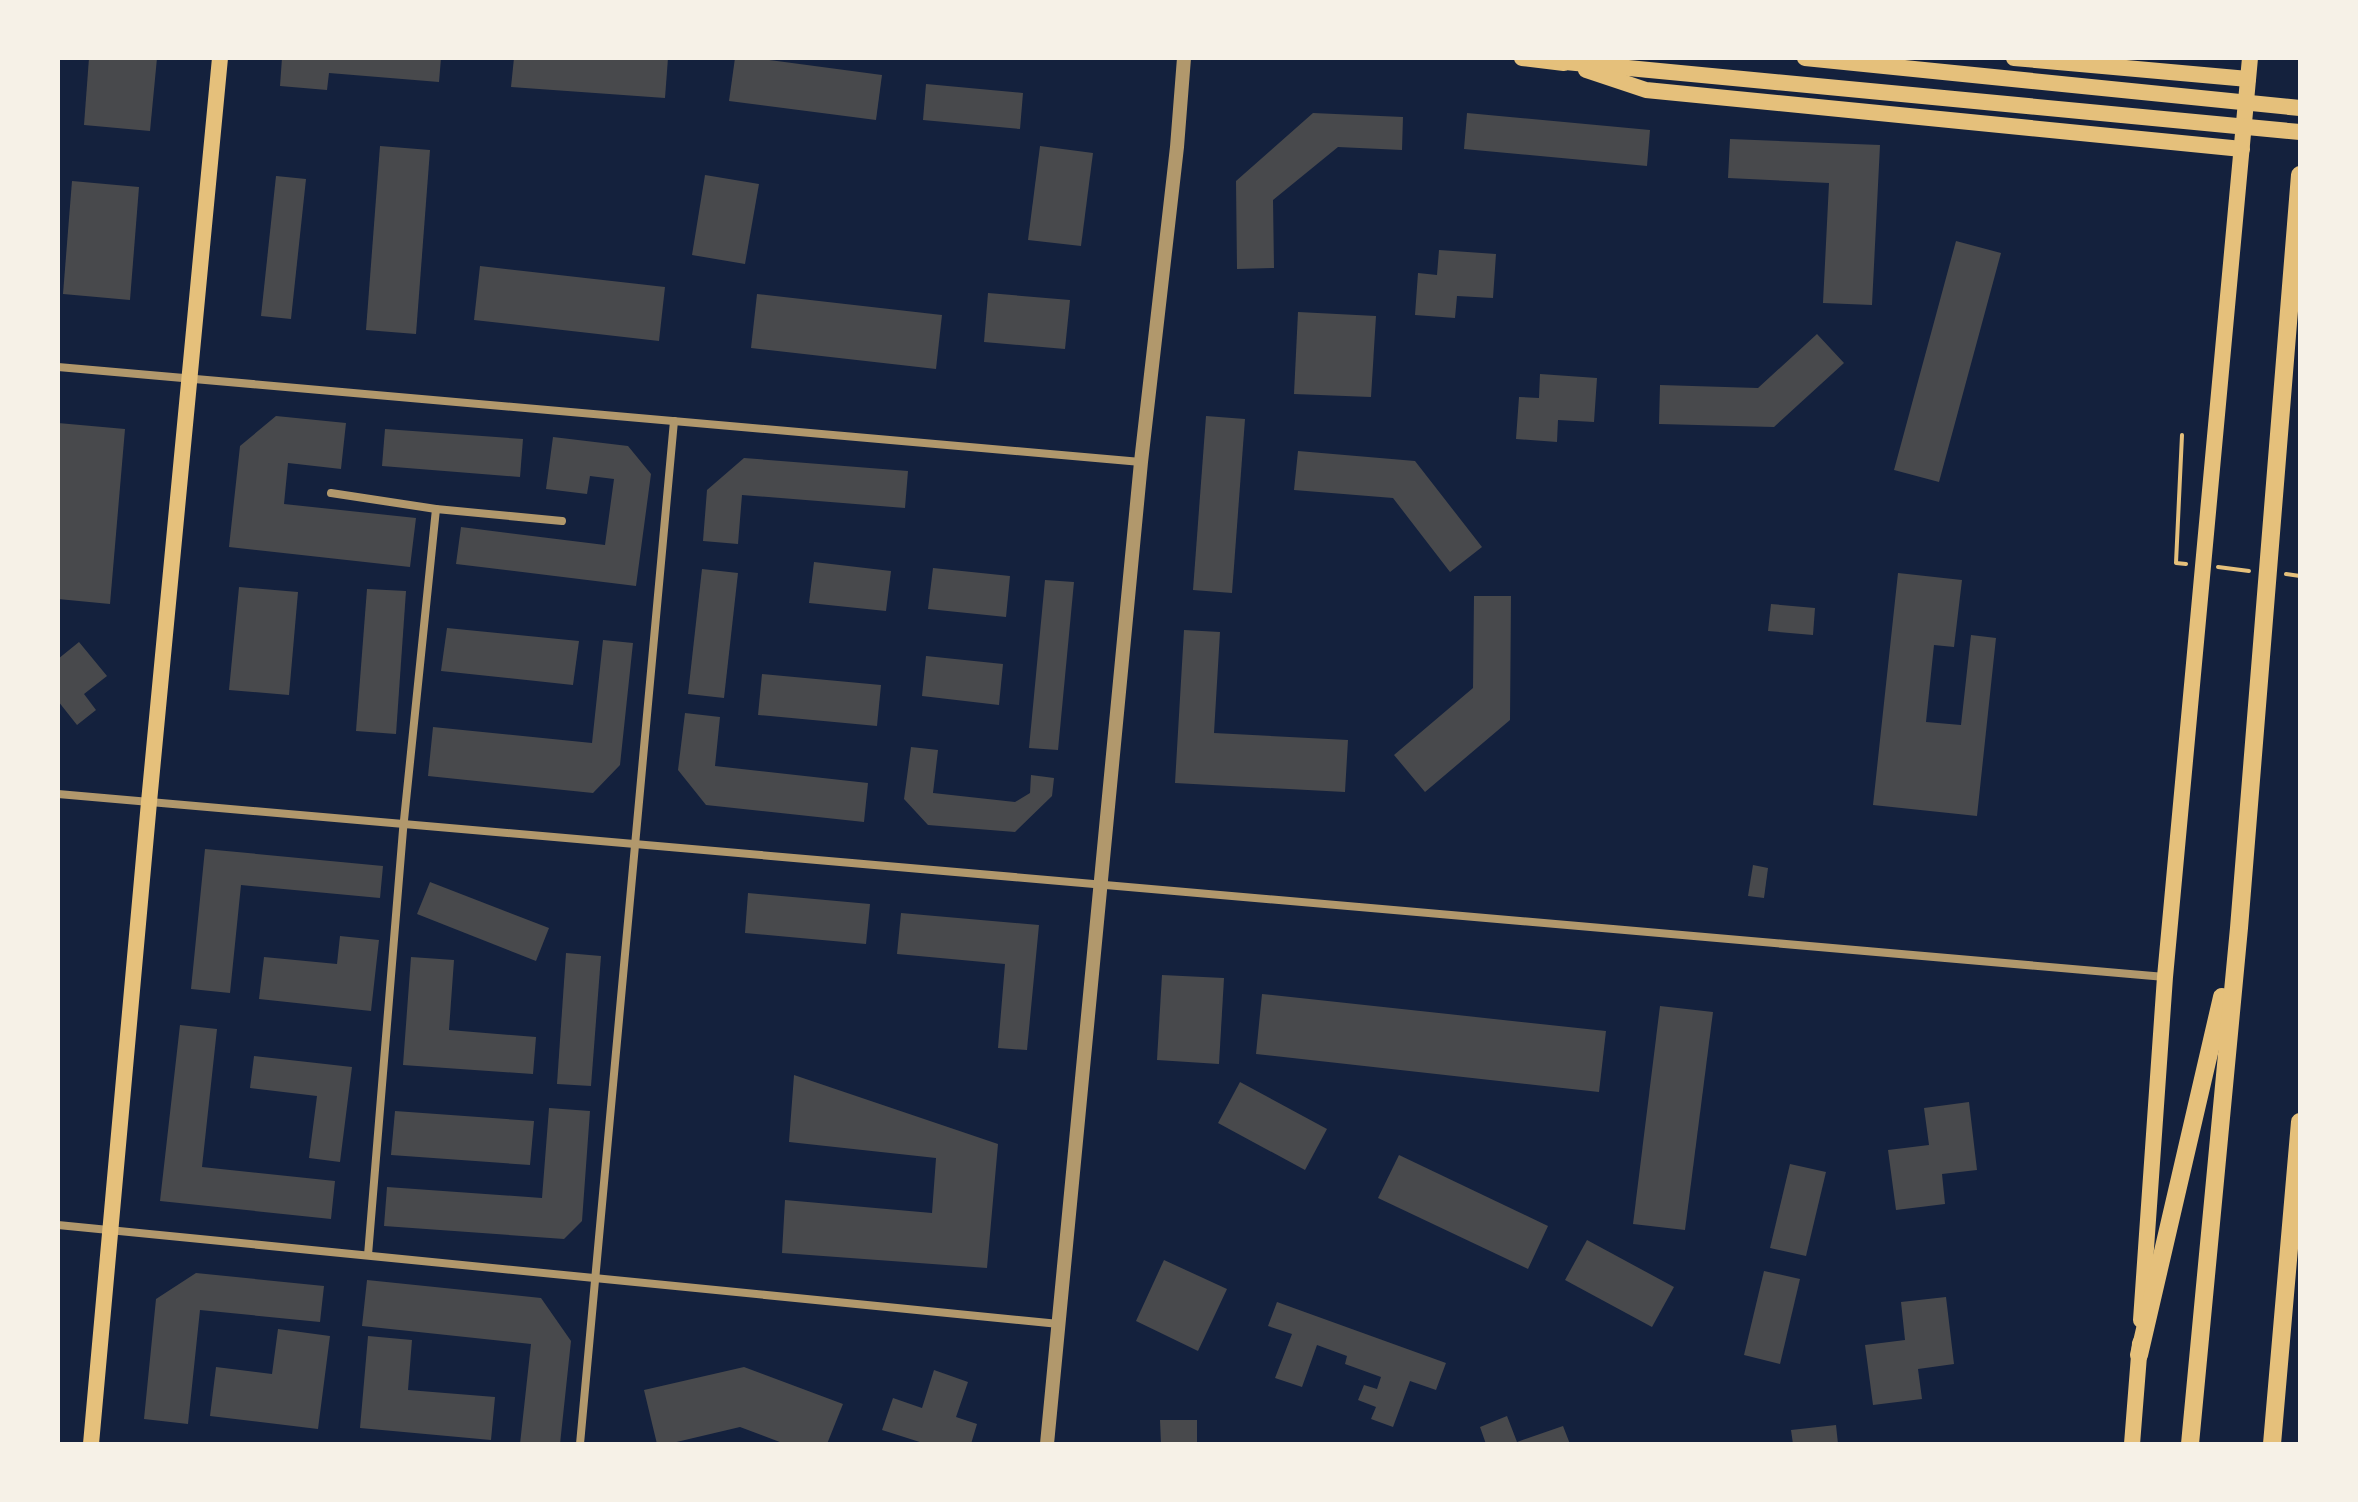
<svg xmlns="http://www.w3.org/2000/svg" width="2358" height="1502" viewBox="0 0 2358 1502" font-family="'Open Sans',sans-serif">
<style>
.building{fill:#48494c}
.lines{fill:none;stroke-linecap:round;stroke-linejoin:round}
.path{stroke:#e5c07b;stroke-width:4}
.minor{stroke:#b1986c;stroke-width:8}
.tertiary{stroke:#b1986c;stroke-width:14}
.secondary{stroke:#e5c07b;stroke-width:16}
.primary{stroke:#e5c07b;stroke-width:16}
.trunk{stroke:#e5c07b;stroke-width:18}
</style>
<rect width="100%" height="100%" fill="#14213d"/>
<g class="building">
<polygon points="89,58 157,58 150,131 84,125"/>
<polygon points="282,58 441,58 439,82 329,73 327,90 280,86"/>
<polygon points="514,58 668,58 665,98 511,87"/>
<polygon points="735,58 755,58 882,75 876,120 729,101"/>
<polygon points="926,84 1023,93 1020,129 923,120"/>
<polygon points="1313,113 1403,117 1402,150 1338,147 1273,200 1274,268 1237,269 1236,181"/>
<polygon points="1467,113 1650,130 1647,166 1464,149"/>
<polygon points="1730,139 1880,145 1872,305 1823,303 1829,183 1728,178"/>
<polygon points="380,146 430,150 416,334 366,330"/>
<polygon points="1040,146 1093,153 1081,246 1028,240"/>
<polygon points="705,175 759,184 745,264 692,255"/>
<polygon points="276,176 306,179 291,319 261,316"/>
<polygon points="72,181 139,187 130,300 63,294"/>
<polygon points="1956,241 2001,253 1939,482 1894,470"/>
<polygon points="1439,250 1496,254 1493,298 1457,296 1455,318 1415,315 1418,273 1437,275"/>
<polygon points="480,266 665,287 659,341 474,320"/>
<polygon points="988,293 1070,300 1065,349 984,342"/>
<polygon points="757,294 942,315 936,369 751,348"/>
<polygon points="1298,312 1376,316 1371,397 1294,394"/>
<polygon points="1817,334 1844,363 1774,427 1659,424 1660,385 1758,388"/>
<polygon points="1540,374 1597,378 1594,422 1558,420 1557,442 1516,439 1519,397 1539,398"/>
<polygon points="276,416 346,423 341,469 288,463 284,504 416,518 410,567 229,547 240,446"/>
<polygon points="1206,416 1245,419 1232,593 1193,590"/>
<polygon points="58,423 125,429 110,604 58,599"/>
<polygon points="385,429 523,439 520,477 382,466"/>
<polygon points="553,437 628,446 651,474 636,586 456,564 461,527 605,545 614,479 590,476 587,494 546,489"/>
<polygon points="1298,451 1415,461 1482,547 1450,572 1393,498 1294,490"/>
<polygon points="744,458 908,471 905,508 742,495 738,544 703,541 707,490"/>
<polygon points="814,562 891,571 886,611 809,603"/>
<polygon points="933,568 1010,576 1006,617 928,609"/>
<polygon points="702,569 738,573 724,698 688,694"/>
<polygon points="1898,573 1962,580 1954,647 1934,645 1926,722 1961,725 1971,635 1996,638 1977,816 1873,805"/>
<polygon points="1045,580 1074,582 1058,750 1029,748"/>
<polygon points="239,587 298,592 289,695 229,690"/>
<polygon points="367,589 406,591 396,734 356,731"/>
<polygon points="1474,596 1511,596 1510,720 1425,792 1394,755 1473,688"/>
<polygon points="1771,604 1815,608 1813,635 1768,631"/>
<polygon points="447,628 579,641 573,685 441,671"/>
<polygon points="1184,630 1220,632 1214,733 1348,740 1345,792 1175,783"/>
<polygon points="603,640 633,643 620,765 593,793 428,776 433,727 592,743"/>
<polygon points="79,642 107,676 84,694 96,710 77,725 58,701 58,659"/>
<polygon points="926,656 1003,664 999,705 922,696"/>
<polygon points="762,674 881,685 877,726 758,715"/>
<polygon points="685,713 720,717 715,766 868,783 864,822 706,805 678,770"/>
<polygon points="911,747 938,750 933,793 1015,802 1030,793 1031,775 1054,778 1052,796 1015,832 928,825 904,799"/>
<polygon points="205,849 383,866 380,898 241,885 230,993 191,989"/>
<polygon points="1753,865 1768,868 1764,898 1748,896"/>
<polygon points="430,882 549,928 536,961 417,914"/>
<polygon points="748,893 870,904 866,944 745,933"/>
<polygon points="901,913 1039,925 1027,1050 998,1048 1005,964 897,954"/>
<polygon points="340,936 379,940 371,1011 259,999 264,957 337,964"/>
<polygon points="566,953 601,956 591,1086 557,1084"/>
<polygon points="411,957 454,960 449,1030 536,1037 533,1074 403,1065"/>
<polygon points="1162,975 1224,978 1219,1064 1157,1060"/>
<polygon points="1262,994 1606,1031 1599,1092 1256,1054"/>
<polygon points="1660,1006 1713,1012 1685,1230 1633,1224"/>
<polygon points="180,1025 217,1029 202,1167 335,1181 331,1219 160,1201"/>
<polygon points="254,1056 352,1067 340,1162 309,1158 317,1096 250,1088"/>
<polygon points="794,1075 998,1144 987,1268 782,1253 785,1200 932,1213 936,1158 789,1142"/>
<polygon points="1240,1082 1327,1129 1305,1170 1218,1123"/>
<polygon points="1969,1102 1977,1170 1942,1174 1945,1204 1896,1210 1888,1150 1929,1145 1924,1108"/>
<polygon points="549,1108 590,1111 582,1221 564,1239 384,1226 387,1187 542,1198"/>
<polygon points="395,1111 534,1121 530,1165 391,1155"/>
<polygon points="1399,1155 1548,1226 1528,1269 1378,1198"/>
<polygon points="1790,1164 1826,1172 1806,1256 1770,1248"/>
<polygon points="1587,1240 1674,1287 1652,1327 1565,1280"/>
<polygon points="1164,1260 1227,1289 1198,1351 1136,1321"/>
<polygon points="1764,1271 1800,1279 1780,1364 1744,1355"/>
<polygon points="196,1273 324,1286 320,1322 200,1310 188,1424 144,1419 156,1299"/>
<polygon points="367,1280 541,1298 571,1341 560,1444 520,1444 531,1344 362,1326"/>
<polygon points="1946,1297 1954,1364 1918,1369 1922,1399 1873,1405 1865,1345 1905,1340 1901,1302"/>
<polygon points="1277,1302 1446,1363 1436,1390 1410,1381 1393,1427 1371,1419 1376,1407 1358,1400 1364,1385 1377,1389 1381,1377 1345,1364 1347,1356 1317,1345 1302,1387 1275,1378 1292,1334 1268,1326"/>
<polygon points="278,1329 330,1336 318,1429 210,1416 216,1367 272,1374"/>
<polygon points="368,1336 412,1340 408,1390 495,1397 491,1440 360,1428"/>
<polygon points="744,1367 843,1404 827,1444 785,1444 740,1427 668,1444 657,1444 644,1390"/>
<polygon points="934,1370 968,1382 956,1417 977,1424 971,1444 926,1444 882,1430 893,1398 922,1408"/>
<polygon points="1507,1416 1517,1442 1563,1426 1570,1444 1486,1444 1480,1427"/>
<polygon points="1160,1420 1197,1420 1197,1444 1161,1444"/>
<polygon points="1836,1425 1838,1444 1793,1444 1791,1430"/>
</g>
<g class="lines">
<g class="path">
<polyline points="2182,435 2176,563 2186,564"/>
<polyline points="2218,567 2249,571"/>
<polyline points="2286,574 2300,576"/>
</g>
<g class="minor">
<polyline points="58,367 1141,462"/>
<polyline points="331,493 436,509 562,521"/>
<polyline points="58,794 2165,977"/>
<polyline points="58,1225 1059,1324"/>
<polyline points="368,1255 403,830 436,509"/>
<polyline points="580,1444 674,421"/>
</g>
<polyline class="tertiary" points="1047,1444 1141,462 1177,147 1184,58"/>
<g class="secondary">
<polyline points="2141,1320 2165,977 2250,58"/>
<polyline points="91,1444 149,802 220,58"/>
<polyline points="2132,1444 2140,1343"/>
</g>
<g class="primary">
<polyline points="1522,58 1564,63"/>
<polyline points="1805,58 2300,108"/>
<polyline points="2014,58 2248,79"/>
<polyline points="1555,61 2300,132"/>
<polyline points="1586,70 1646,90 2242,149"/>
</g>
<g class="trunk">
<polyline points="2139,1355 2222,997"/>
<polyline points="2190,1444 2239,928 2300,175"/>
<polyline points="2272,1444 2300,1122"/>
</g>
</g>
<rect width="2358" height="1502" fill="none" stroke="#f6f1e7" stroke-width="120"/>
</svg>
